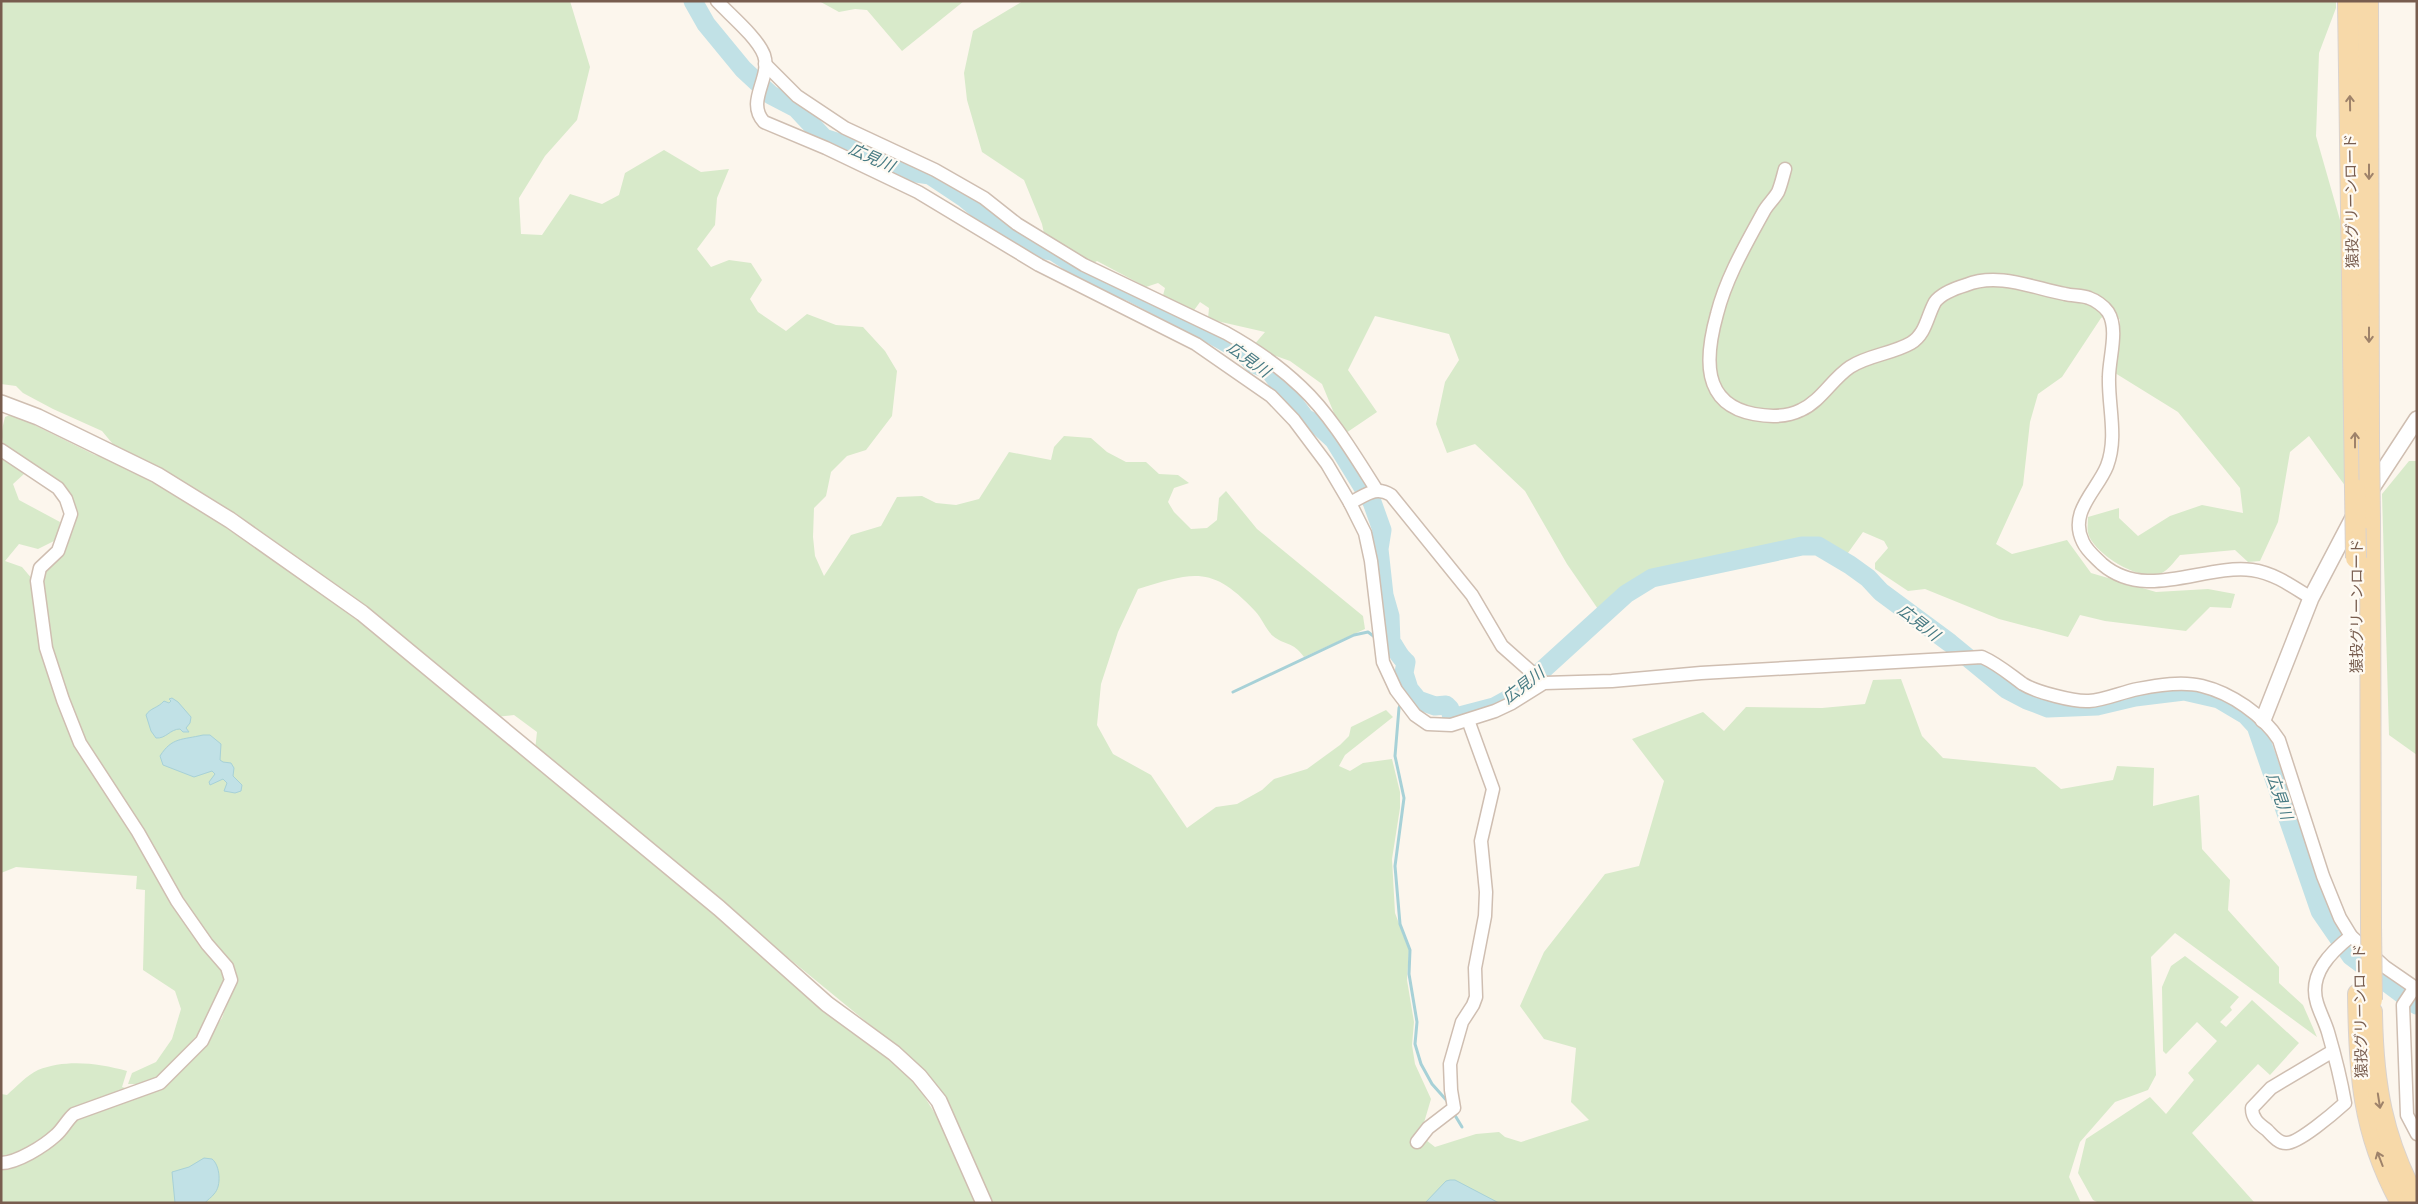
<svg xmlns="http://www.w3.org/2000/svg" width="2418" height="1204" viewBox="0 0 2418 1204" font-family="Inter,'Noto Sans JP',sans-serif">
<style>
.green{fill:#d8eaca}
.water{fill:#c1e1e6;stroke:#a7d1d7}
.lines{fill:none;stroke-linecap:round;stroke-linejoin:round}
.stream{stroke:#a7d1d7;stroke-width:3}
.river{stroke:#c1e1e6;stroke-width:19}
.minor-casing{stroke:#cfbeb1;stroke-width:15}
.tertiary-casing{stroke:#cfbeb1;stroke-width:18}
.primary-casing{stroke:#d9d2ce;stroke-width:22}
.minor{stroke:#fff;stroke-width:12}
.tertiary{stroke:#fff;stroke-width:15}
.primary{stroke:#f7d9a9;stroke-width:20}
.primary-bridge-casing{stroke:#d9d2ce;stroke-width:22;stroke-linecap:butt}
.primary-bridge{stroke:#f7d9a9;stroke-width:20}
.oneway{stroke:#9e826a}
.labels{text-anchor:middle;dominant-baseline:central;stroke-width:4.5;stroke-linejoin:round;paint-order:stroke}
.street-label{font-size:15px;fill:#785d4f;stroke:#fefaf3}
.water-label{font-size:16px;font-style:italic;fill:#467a83;stroke:#fefaf3}
</style>
<rect width="100%" height="100%" fill="#fcf6ed"/>
<g class="green">
<path d="M1 1H570L590 67 577 120 545 156 519 198 521 234 542 235 570 194 602 204 619 195 625 173 664 150 701 172 729 169 717 198 715 225 697 249 711 267 729 260 751 263 762 280 750 299 758 312 786 331 807 314 836 325 863 327 885 351 897 371 892 416 866 450 847 456 831 472 826 496 814 508 813 537 815 556 824 576 851 535 881 526 897 497 922 496 936 503 956 505 979 499 1009 452 1051 460 1054 447 1064 436 1091 438 1107 452 1126 462H1146L1159 474 1178 475 1189 483 1174 488 1168 502 1174 512 1191 529 1207 528 1217 520 1219 498 1226 491 1257 529 1363 616 1365 629 1304 657C1293 641 1285 646 1273 636 1266 630 1262 618 1255 611 1212 565 1194 572 1138 589L1118 632 1101 684 1097 725 1113 754 1151 775 1187 828 1216 807 1237 804 1262 790 1274 779 1307 769 1340 745 1349 736 1351 727 1386 710 1393 717 1345 755 1339 766 1350 771 1363 763 1392 759 1400 792V808L1392 859 1395 913 1409 950 1407 980 1414 1022 1412 1045 1415 1064 1431 1099 1423 1126 1426 1140 1435 1147 1476 1134 1499 1132 1505 1137 1521 1142 1589 1120 1571 1102 1576 1048 1544 1039 1520 1006 1544 952 1605 874 1639 866 1664 781 1632 739 1703 712 1724 731 1746 707 1822 708 1865 704 1873 680 1901 679 1922 736 1943 758 2035 767 2061 789 2113 780 2117 766 2154 768 2153 806 2199 795 2202 849 2230 880 2228 910 2279 967V983L2303 1005 2317 1037 2175 933 2151 957 2156 1075 2148 1090 2115 1102 2080 1142 2069 1177 2081 1203H990L973 1158 943 1098 914 1061 535 750 537 732 514 715 495 717 415 651 117 449 102 431 53 409 23 393 16 386 1 384Z"/>
<polygon points="819,1 964,1 902,51 867,10 855,9 839,12"/>
<path d="M1023 1H2336V8L2319 53 2316 136 2344 234 2346 487 2309 436 2290 452 2278 522 2260 561 2248 562 2235 550 2180 555C2174 562 2166 573 2157 575 2136 579 2093 553 2088 533 2087 528 2088 522 2088 517L2119 508V518L2138 536 2170 516 2202 505 2243 513 2240 488 2178 412 2115 373 2120 320 2113 309 2101 318 2062 377 2038 394 2030 422 2023 485 1996 544 2012 554 2067 540 2091 573 2156 592 2208 589 2235 594 2231 608 2210 607 2186 631 2105 621 2080 615 2068 637 1999 619 1925 589 1908 591 1875 569V563L1888 548 1884 541 1863 532 1845 557 1820 543H1803L1653 573 1634 583 1600 612 1567 564 1525 491 1475 444 1447 453 1436 424 1445 382 1459 360 1449 334 1375 316 1348 370 1377 412 1343 435 1322 384 1290 361 1276 356 1273 362 1253 346 1265 332 1208 319 1209 308 1200 302 1192 313 1162 299 1165 288 1158 283 1146 287 1097 261 1074 276 1049 257 1042 224 1024 180 982 152 967 100 964 73 973 31Z"/>
<path d="M12 414 95 455 105 457 198 506 368 624 614 832 707 905 891 1059 916 1083 947 1133 982 1203H1V1094L7 1095C16 1087 27 1075 38 1070 66 1059 98 1063 127 1071L122 1087 145 1094 210 1034 222 1018 233 986 88 749 54 658 41 579 44 570 62 547 66 494 5 449C0 437 2 429 5 417Z"/>
<polygon points="1,454 25,473 13,484 19,500 60,522 58,539 38,549 19,544 5,561 22,567 33,580 77,746 225,968 227,983 201,1031 163,1072 147,1084 128,1084 132,1073 156,1062 172,1039 181,1009 175,991 143,970 145,890 136,889 137,876 16,867 1,873"/>
<polygon points="2409,461 2417,461 2417,755 2389,735 2382,494"/>
<polygon points="2185,956 2239,997 2230,1007 2232,1010 2220,1022 2226,1027 2252,1000 2299,1043 2270,1075 2258,1064 2192,1133 2254,1202 2099,1203 2093,1200 2078,1173 2086,1139 2150,1097 2166,1114 2194,1080 2188,1073 2217,1041 2197,1022 2166,1054 2163,1051 2162,987 2171,966"/>
</g>
<g class="water">
<path d="M172 698 178 702 191 717 190 723 186 728 189 732H183L180 729C170 729 166 739 156 738L151 731 146 715C150 708 158 708 164 701L169 703 171 701 169 699Z"/>
<path d="M203 735H210L221 744 220 760 223 762 231 763 234 768 233 776 242 785 241 791 235 793 224 791 227 783 223 779 210 785 209 782 215 774 212 771 194 777 163 765 160 756C172 737 182 740 203 735Z"/>
<path d="M204 1158 212 1159C220 1165 222 1186 214 1194 211 1198 208 1199 205 1203H175L172 1172 189 1167Z"/>
<polygon points="1450,1180 1455,1180 1499,1203 1425,1203 1446,1181"/>
</g>
<g class="lines">
<g class="stream">
<polyline points="1233,692 1354,635 1368,632 1376,638"/>
<polyline points="1405,695 1409,689"/>
<polyline points="1401,703 1399,708 1395,756 1404,798 1395,866 1400,924 1410,950 1409,974 1417,1022 1415,1044 1421,1064 1432,1084 1448,1102"/>
<polyline points="1453,1112 1462,1127"/>
</g>
<path class="river" d="M693 1 706 24 743 69 771 95 796 108 824 138 858 149 870 158 896 170 930 175 963 197 1024 247 1053 251 1102 283 1131 292 1198 327 1243 352 1254 364 1269 370 1305 418 1320 427 1334 440 1372 502 1382 530 1379 549 1384 595 1390 616 1391 642C1397 649 1398 656 1406 662L1404 673 1409 689 1418 700 1435 706 1446 705 1450 709 1452 718 1494 707 1514 696 1626 594 1652 578 1802 546H1818L1850 565 1868 578 1881 592 1950 643 2006 689 2027 700 2048 708 2097 706 2135 697 2184 691 2219 699 2246 715 2256 726 2320 911 2351 956 2417 1005"/>
<g class="minor-casing">
<g id="minor">
<path d="M717 1C730 15 757 37 764 55 772 78 745 101 764 122L826 148 918 192 1039 265 1196 344 1271 396 1294 420 1327 464 1350 503 1365 533 1371 561 1383 662 1396 690 1415 715 1428 724 1451 725 1495 711 1512 703 1544 683 1612 681 1701 673 1982 657C1998 664 2009 674 2023 684 2036 692 2074 702 2089 701 2105 700 2122 692 2138 689 2158 685 2182 681 2202 686 2231 693 2263 715 2279 740L2323 876 2340 918 2351 936 2385 967 2417 989"/>
<path d="M765 64 797 96 845 128 935 170 984 198 1017 224 1084 265 1226 333C1253 348 1279 366 1301 387 1330 414 1355 456 1376 489"/>
<path d="M1785 169C1783 176 1781 185 1778 192 1774 199 1768 204 1764 211 1746 244 1726 278 1717 314 1705 357 1701 404 1754 414 1770 417 1787 417 1801 410 1821 401 1832 379 1850 367 1868 355 1892 354 1911 343 1926 334 1927 316 1935 302 1941 294 1956 288 1966 285 1998 272 2033 288 2065 294 2073 296 2082 295 2089 298 2095 300 2104 306 2108 312 2119 329 2109 358 2109 377 2108 406 2118 437 2107 466 2097 491 2068 512 2083 542 2087 551 2095 557 2102 564 2146 602 2203 564 2252 570 2274 573 2292 586 2311 598"/>
<path d="M1 450 58 488 66 499 71 514 58 551 40 568 37 581 46 648 63 700 80 743 138 832 177 901 207 944 227 967 231 980 202 1041 160 1083 74 1114C67 1120 63 1129 56 1135 44 1146 17 1163 1 1163"/>
<path d="M1350 503C1365 496 1375 485 1391 495L1472 595 1502 646 1544 683"/>
<polyline points="2415,987 2403,1005 2407,1115 2417,1134"/>
<path d="M2333 1051 2271 1088 2252 1108C2252 1119 2259 1124 2267 1130 2272 1135 2278 1143 2286 1143 2298 1144 2335 1112 2345 1103 2341 1080 2335 1056 2328 1032 2325 1022 2320 1013 2317 1003 2308 974 2331 952 2351 936"/>
<polyline points="1417,1142 1428,1128 1454,1108 1451,1090 1450,1064 1462,1022 1473,1005 1476,997 1475,968 1485,916 1486,892 1481,841 1493,789 1468,720"/>
</g>
</g>
<g class="tertiary-casing">
<g id="tertiary">
<polyline points="1,403 38,417 157,475 230,520 362,613 719,908 827,1004 894,1053 919,1076 939,1101 984,1203"/>
<polyline points="2370,491 2417,419"/>
<polyline points="2263,720 2311,598 2355,514"/>
</g>
</g>
<g class="primary-casing">
<g id="primary">
<polyline points="2348,1 2355,489"/>
<polyline points="2368,1 2369,440"/>
<polyline points="2370,519 2371,926"/>
<path d="M2358 994C2359 1073 2362 1132 2401 1203"/>
<path d="M2372 1012C2373 1083 2382 1139 2417 1202"/>
</g>
</g>
<use href="#minor" class="minor"/>
<use href="#tertiary" class="tertiary"/>
<use href="#primary" class="primary"/>
<g class="primary-bridge-casing">
<g id="primary-bridge">
<polyline points="2369,440 2370,519"/>
<polyline points="2355,489 2356,558"/>
<polyline points="2371,926 2372,1000"/>
</g>
</g>
<use href="#primary-bridge" class="primary-bridge"/>
</g>
<defs><path id="oneway-shaft" d="M-6 0H5M1.5-3L5.5 0L1.5 3" fill="none" stroke-width="1.6" stroke-linecap="round" stroke-linejoin="round" transform="scale(1.25)"/></defs>
<g class="oneway">
<use href="#oneway-shaft" transform="translate(2350 103) rotate(-91)"/>
<use href="#oneway-shaft" transform="translate(2369 172) rotate(90)"/>
<use href="#oneway-shaft" transform="translate(2369 335) rotate(90)"/>
<use href="#oneway-shaft" transform="translate(2355 440) rotate(-90)"/>
<use href="#oneway-shaft" transform="translate(2379 1101) rotate(81)"/>
<use href="#oneway-shaft" transform="translate(2380 1159) rotate(-111)"/>
</g>
<g class="labels">
<g class="street-label">
<text transform="translate(2351 201) rotate(-91)">猿投グリーンロード</text>
<text transform="translate(2356 606) rotate(-90)">猿投グリーンロード</text>
<text transform="translate(2360 1011) rotate(-91)">猿投グリーンロード</text>
</g>
<g class="water-label">
<text transform="translate(872 157) rotate(24)">広見川</text>
<text transform="translate(1249 359) rotate(36)">広見川</text>
<text transform="translate(1919 622) rotate(38)">広見川</text>
<text transform="translate(1523 685) rotate(-38)">広見川</text>
<text transform="translate(2280 796) rotate(71)">広見川</text>
</g>
</g>
<rect width="2418" height="1204" fill="none" stroke="#785d4f" stroke-width="5"/>
</svg>
